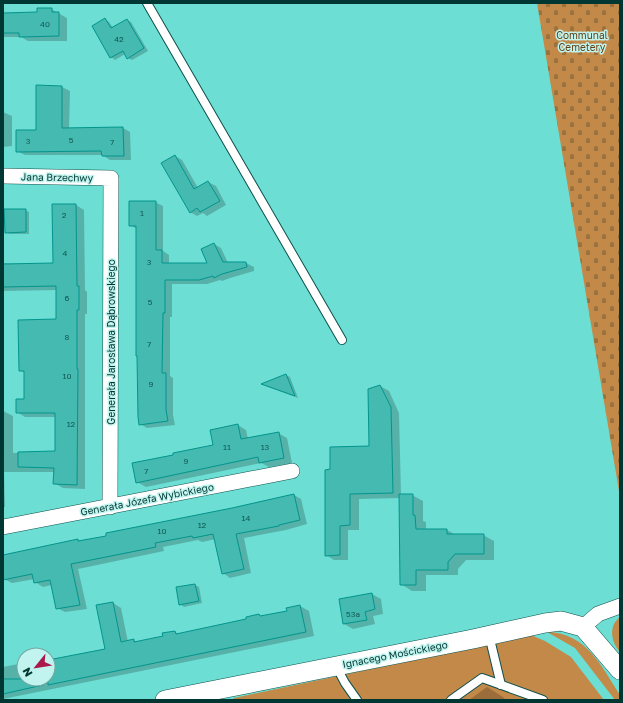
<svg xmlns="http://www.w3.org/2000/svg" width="623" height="703" viewBox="0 0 623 703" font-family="'Golos Text',sans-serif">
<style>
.grass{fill:#c28949}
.cemetery{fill:url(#cemetery-stones)}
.shadow{fill:#0003}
.building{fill:#44bab0;stroke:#02958d}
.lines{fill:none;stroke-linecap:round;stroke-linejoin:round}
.service-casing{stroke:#0f514c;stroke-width:10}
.minor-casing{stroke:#0f514c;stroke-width:16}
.tertiary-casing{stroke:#0f514c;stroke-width:20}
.service{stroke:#fff;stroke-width:8}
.minor{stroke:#fff;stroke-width:15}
.tertiary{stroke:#fff;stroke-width:19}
.labels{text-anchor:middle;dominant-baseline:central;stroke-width:3;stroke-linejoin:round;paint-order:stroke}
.number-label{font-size:8px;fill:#115852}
.park-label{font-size:10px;fill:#634015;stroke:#c1f4ee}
.street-label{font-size:10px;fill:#003733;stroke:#c1f4ee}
</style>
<defs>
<pattern id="cemetery-stones" width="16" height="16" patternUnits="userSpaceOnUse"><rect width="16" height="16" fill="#c28949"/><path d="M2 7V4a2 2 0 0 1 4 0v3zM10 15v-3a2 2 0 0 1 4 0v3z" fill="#9b713d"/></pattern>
</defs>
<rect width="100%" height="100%" fill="#6cded4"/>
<g class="grass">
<path d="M620 617V652C611 642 608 626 620 617Z"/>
<path d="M547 632C587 633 601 666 620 695V700H615L575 648Z"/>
<polygon points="531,635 545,641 571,657 604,700 233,700 234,698"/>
</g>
<polygon class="cemetery" points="537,3 620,3 620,497"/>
<g class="shadow">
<polygon points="51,9 67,18 67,41 28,41 21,37 3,37 3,13 38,13"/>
<polygon points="105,19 109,22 113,28 127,20 131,22 148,51 132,60 128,58 125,54 115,60 111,57 93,27"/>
<polygon points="37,86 62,87 70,91 69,129 123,128 130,132 131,160 110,160 102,155 25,155 17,151 37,131"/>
<polygon points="3,112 12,116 12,146 3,147"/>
<polygon points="175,156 182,160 198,188 208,182 216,186 226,205 207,216 203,213 197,216 190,212"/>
<polygon points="155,202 163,206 163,251 169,255 169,264 209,264 214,244 221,248 228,263 246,263 254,267 254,271 230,278 222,281 220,280 207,284 172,284 172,317 170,317 170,376 173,378 173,415 175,425 147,428 140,424 137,229 130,225"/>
<polygon points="53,205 76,205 84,210 85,290 87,292 87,314 85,314 85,489 63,488 54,483 55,472 4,472 5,507 3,507 3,411 13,416 13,453 56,452 56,417 25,417 17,412 25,400 25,373 20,370 57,320 57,290 3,291 3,263 17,265 54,264"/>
<polygon points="25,210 29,212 29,234 10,234 6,232"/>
<polygon points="286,375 290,377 298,398 266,386"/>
<polygon points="380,386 389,391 399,413 401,495 412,495 423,501 423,521 426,522 426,530 447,530 456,535 483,535 494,541 494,560 466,560 458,569 458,575 426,575 426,591 412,591 401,584 400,498 359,499 359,530 348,530 348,560 334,560 326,555 331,470 370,447"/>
<polygon points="238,425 246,430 248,439 278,433 287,438 292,463 269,467 261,463 146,487 137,482 214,446"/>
<polygon points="294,495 301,499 307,524 286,530 244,538 251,573 230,578 223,573 216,539 202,542 198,540 163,547 164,551 78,569 87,609 65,612 57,608 52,585 43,587 35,582 35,579 12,583 4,579 3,556 78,540 81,542"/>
<polygon points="195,585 199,587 202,603 184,607 180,604"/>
<polygon points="372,594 381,599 383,614 373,616 375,624 353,629 344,624"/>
<polygon points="113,603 121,608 128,642 134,640 137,643 164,637 175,632 179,634 247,620 259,615 262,617 288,612 300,606 309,611 314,636 3,699 3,667 24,663 24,679 48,679 48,658 52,658 55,660 106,650"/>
<polygon points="487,687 503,697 506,700 469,700"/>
</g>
<g class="building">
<polygon points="37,8 52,8 52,12 59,12 59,36 19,37 19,33 3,33 3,13 37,12"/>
<polygon points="105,18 111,28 127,19 144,48 127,59 123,51 110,58 92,26"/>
<polygon points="36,85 62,86 62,128 123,127 124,156 102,156 101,151 16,152 16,130 36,130"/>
<polygon points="175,155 194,189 208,181 220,201 200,212 197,208 190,213 161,163"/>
<polygon points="129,201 156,201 156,250 162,250 162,263 207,263 201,249 214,243 223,262 246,262 247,267 222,274 214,278 213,276 199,280 165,280 165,313 163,313 162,373 166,373 166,410 168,421 139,425 138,417 137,356 136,356 136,226 129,226"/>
<polygon points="52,204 76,204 77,286 79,286 79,310 77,310 77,369 78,369 77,485 53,484 54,468 18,467 18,452 55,451 55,413 16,413 16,399 24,399 24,371 19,371 18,320 56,319 56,286 3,287 3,264 53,263"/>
<polygon points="4,209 26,209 26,232 5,233"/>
<polygon points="286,374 295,396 261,384"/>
<polygon points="380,385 391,407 393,493 350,494 350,525 340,526 340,555 325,556 325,470 330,469 330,447 369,446 368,389"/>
<polygon points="238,424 241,439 279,432 284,458 259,463 258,457 136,483 132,463 173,455 173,453 213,445 210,430"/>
<polygon points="294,494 300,520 279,525 279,526 236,534 244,569 222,574 213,534 193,538 192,536 155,543 156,547 71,564 80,605 56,609 50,580 34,583 32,574 3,580 3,555 78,539 78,541 106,536 106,533 232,508"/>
<polygon points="399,494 413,494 413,515 415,515 416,529 447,529 447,534 484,534 484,554 455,554 448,562 448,570 416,570 416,585 400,585"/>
<polygon points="195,584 199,601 179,605 176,587"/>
<polygon points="372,593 375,609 365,612 367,620 343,624 339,599"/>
<polygon points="113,602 121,642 134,639 134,642 163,636 162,633 175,631 176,634 246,619 246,617 259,614 260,616 287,611 286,608 300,605 306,632 48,685 48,660 105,649 96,605"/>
<polygon points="3,679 42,679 43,685 3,694"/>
</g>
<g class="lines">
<g class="service-casing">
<g id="service">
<polyline points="147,3 342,340"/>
<polyline points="489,635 501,685"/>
<polyline points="336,666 345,683 357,700"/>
<polyline points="451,700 482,678 543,700"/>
</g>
</g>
<g class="minor-casing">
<g id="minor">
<polyline points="3,176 111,178 110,507"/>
<polyline points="3,527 292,471"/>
<polyline points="583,627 598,614 620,606"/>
</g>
</g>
<g class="tertiary-casing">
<polyline id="tertiary" points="165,700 473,639 545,623 561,621 583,627 620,670"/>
</g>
<use href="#service" class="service"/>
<use href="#minor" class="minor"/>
<use href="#tertiary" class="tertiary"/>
</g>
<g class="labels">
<g class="number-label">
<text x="45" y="24">40</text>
<text x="119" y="39">42</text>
<text x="71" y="140">5</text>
<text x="28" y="141">3</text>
<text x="112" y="142">7</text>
<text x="142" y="213">1</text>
<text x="64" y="215">2</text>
<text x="65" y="253">4</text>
<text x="149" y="262">3</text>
<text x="67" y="298">6</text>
<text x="150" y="302">5</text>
<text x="67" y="337">8</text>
<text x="149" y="344">7</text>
<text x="67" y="376">10</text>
<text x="151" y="384">9</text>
<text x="71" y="424">12</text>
<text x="227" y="447">11</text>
<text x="265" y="447">13</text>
<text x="186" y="461">9</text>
<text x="146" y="471">7</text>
<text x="246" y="518">14</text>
<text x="202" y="525">12</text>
<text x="162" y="531">10</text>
<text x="353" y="614">53a</text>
</g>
<g class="park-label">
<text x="582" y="35">Communal<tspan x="582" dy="12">Cemetery</tspan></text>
</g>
<g class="street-label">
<text transform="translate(57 177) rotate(1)">Jana Brzechwy</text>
<text transform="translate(111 342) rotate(-90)">Generała Jarosława Dąbrowskiego</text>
<text transform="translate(147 499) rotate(-11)">Generała Józefa Wybickiego</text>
<text transform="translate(395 654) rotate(-11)">Ignacego Mościckiego</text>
</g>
</g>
<rect width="623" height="703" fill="none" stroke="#003733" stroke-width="8"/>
<g transform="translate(36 667) rotate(240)"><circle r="19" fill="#c1f4ee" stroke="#74a8a3"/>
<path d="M0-3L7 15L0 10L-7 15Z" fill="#ab184c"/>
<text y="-6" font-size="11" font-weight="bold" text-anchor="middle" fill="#003733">N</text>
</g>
</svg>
